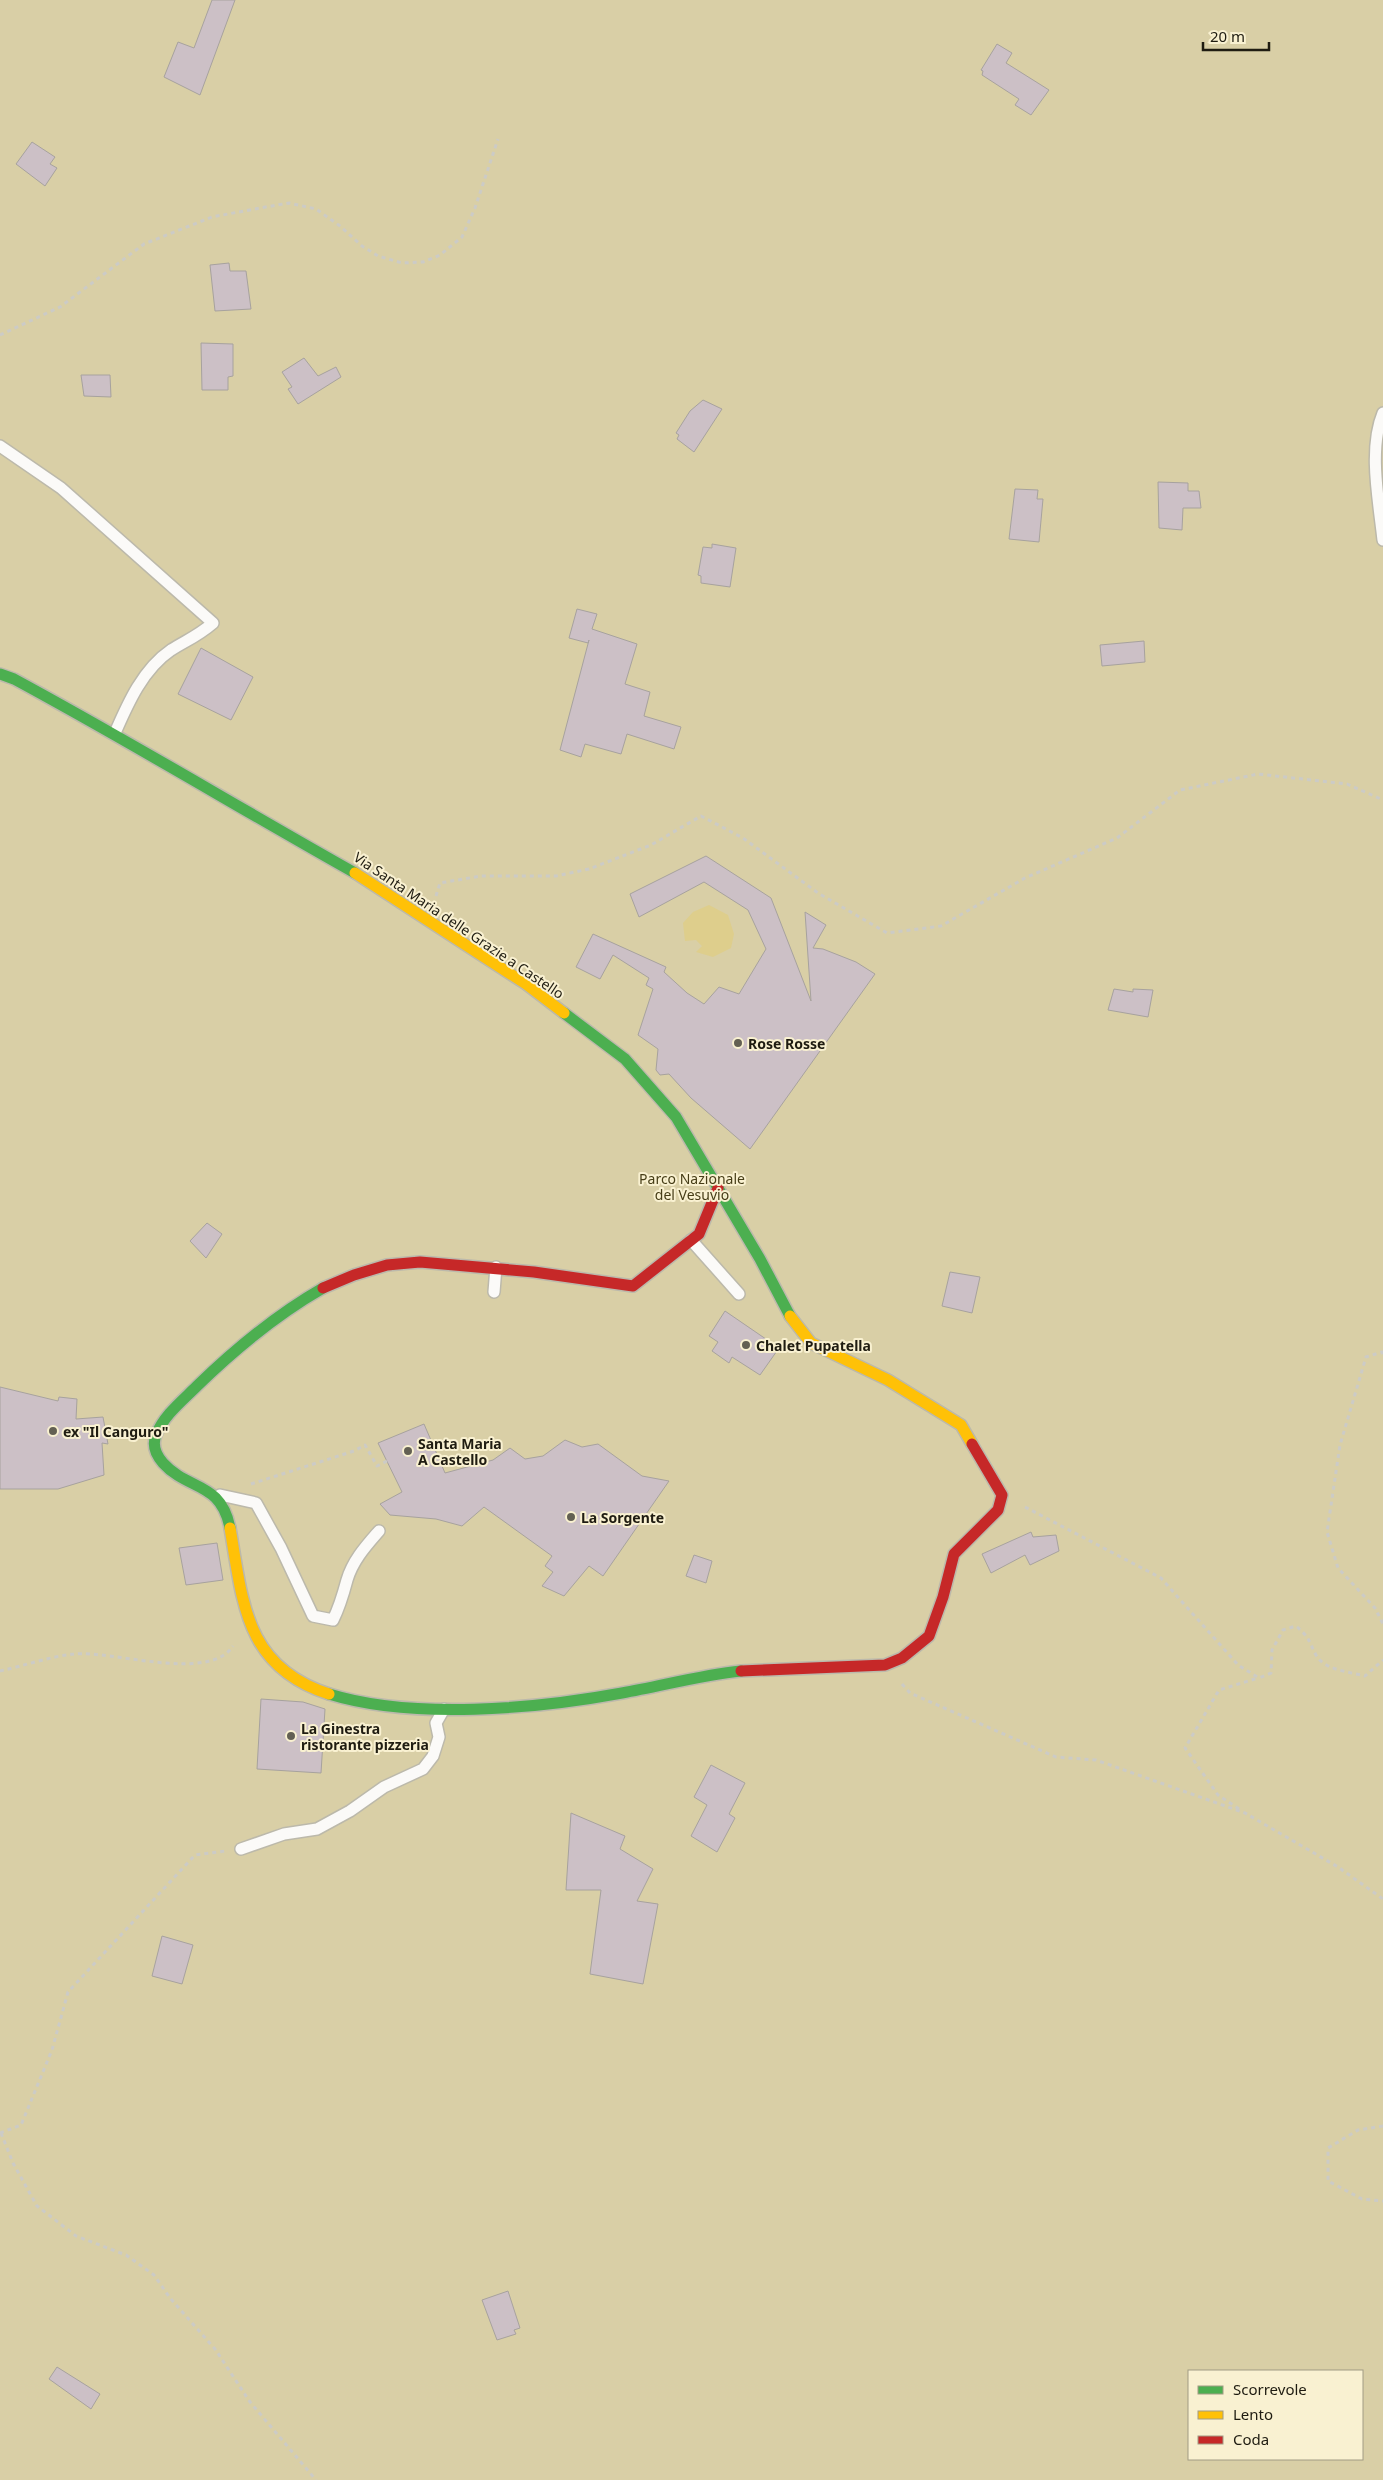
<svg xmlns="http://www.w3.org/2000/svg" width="1383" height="2480" viewBox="0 0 1383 2480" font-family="'Noto Sans',sans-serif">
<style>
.green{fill:#d9cfa6;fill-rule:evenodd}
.water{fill:#dece8c}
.building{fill:#ccc0c6;stroke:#a7a29e}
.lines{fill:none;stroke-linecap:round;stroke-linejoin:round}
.lane-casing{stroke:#bcb9ab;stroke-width:14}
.fast-casing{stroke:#bcb9ab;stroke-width:14}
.slow-casing{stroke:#bcb9ab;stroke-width:14}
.jam-casing{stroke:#bcb9ab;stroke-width:14}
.path{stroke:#cccbc6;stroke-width:3;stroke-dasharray:4 4;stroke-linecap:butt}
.lane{stroke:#fbfaf8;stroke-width:11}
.fast{stroke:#4caf50;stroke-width:11}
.slow{stroke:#ffc107;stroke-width:11}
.jam{stroke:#c62828;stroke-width:11}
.poi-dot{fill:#636053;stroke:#f9f1d1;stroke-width:2}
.labels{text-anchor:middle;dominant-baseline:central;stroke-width:4;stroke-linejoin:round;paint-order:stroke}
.street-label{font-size:14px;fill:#1f1c11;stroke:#f9f1d1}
.poi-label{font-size:14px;font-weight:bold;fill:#1f1c11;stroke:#f9f1d1;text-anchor:start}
.park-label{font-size:14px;fill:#463d17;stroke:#f9f1d1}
</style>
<rect width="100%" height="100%" fill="#e2decd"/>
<path class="green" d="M0 0H1383V2480H0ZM1189 2371H1362V2459H1189Z"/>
<polygon class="water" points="709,905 728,915 734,934 731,948 713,957 696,952 702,946 696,940 685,941 683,923 693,912"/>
<g class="building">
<polygon points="212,0 235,0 200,95 164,77 178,42 194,48"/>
<polygon points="997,44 1012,53 1006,63 1049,90 1031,115 1015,105 1019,99 982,75 983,71 981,70"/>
<polygon points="32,142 55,157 50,164 57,168 45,186 16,164"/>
<polygon points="229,263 230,271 246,271 251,309 215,311 210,265"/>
<polygon points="201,343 233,344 233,376 228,377 228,390 202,390"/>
<polygon points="304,358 318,376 336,367 341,377 298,404 288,389 292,387 282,372"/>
<polygon points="81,375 110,375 111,397 84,396"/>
<polygon points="703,400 722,409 694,452 677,439 679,435 676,433 690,411"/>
<polygon points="1158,482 1188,483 1188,491 1199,491 1201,508 1183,508 1182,530 1159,528"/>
<polygon points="1015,489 1038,490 1037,499 1043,499 1039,542 1009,539"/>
<polygon points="712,544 736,548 730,587 701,583 701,576 698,575 703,547 712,548"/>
<polygon points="577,609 597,614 592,629 637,644 625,684 650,692 644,716 681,727 674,749 627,734 621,754 585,744 581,757 560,750 589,640 588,643 569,638"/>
<polygon points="1144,641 1145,662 1102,666 1100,645"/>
<polygon points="201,648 253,677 231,720 178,694"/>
<polygon points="706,856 771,898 811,1001 805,912 826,925 813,948 823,949 856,962 875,974 750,1149 691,1098 669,1074 660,1075 656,1070 658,1049 638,1035 653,989 646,985 649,978 613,955 600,979 576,967 593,934 666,967 664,972 687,993 704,1004 719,987 739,994 766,949 748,910 704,882 639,917 630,894"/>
<polygon points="1114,989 1133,992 1133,989 1153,990 1148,1017 1108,1010"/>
<polygon points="207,1223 222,1234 206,1258 190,1241"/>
<polygon points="950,1272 980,1277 972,1313 942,1306"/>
<polygon points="725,1311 779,1348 760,1375 732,1357 729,1363 712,1351 718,1342 709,1336"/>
<polygon points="0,1387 58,1401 59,1397 77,1399 76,1419 103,1417 108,1444 102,1443 104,1475 58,1489 0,1489"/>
<polygon points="424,1424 445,1473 493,1460 510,1448 525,1459 543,1456 565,1440 582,1447 598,1444 642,1476 669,1481 603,1576 589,1566 564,1596 542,1586 553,1572 545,1566 552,1556 484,1507 462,1526 436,1519 390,1515 380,1504 402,1492 378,1443"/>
<polygon points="1031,1532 1033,1537 1056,1535 1059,1551 1030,1565 1025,1555 991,1573 982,1554"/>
<polygon points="217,1543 223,1580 186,1585 179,1548"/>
<polygon points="694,1555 712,1561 706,1583 686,1576"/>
<polygon points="261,1699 303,1702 325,1709 321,1773 257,1769"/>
<polygon points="711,1765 745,1783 729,1814 735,1818 717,1852 691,1836 707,1805 694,1797"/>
<polygon points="571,1813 625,1836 620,1849 653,1869 637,1901 658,1904 643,1984 590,1974 601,1890 566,1890"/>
<polygon points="162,1936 193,1945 182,1984 152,1976"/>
<polygon points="508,2291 520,2328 514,2330 516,2334 497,2340 482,2300"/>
<polygon points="57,2367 100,2394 91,2409 49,2379"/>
</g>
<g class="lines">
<g class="lane-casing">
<g id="lane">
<path d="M1383 413C1368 449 1379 502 1383 540"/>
<path d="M0 446 61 488 213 623C198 636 187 640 171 650 143 669 128 703 115 733"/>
<polyline points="691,1240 739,1294"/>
<polyline points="494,1292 496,1267"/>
<path d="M220 1495 256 1503 281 1548 313 1616 333 1620C340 1606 343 1595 347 1580 353 1560 366 1546 379 1531"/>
<polyline points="241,1849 284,1834 317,1829 350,1811 384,1787 423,1769 433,1756 439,1737 436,1723 444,1709"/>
</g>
</g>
<g class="fast-casing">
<g id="fast">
<path d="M0 674 14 679C129 741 241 809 355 873"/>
<polyline points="564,1013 625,1059 676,1117 760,1259 790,1316"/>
<path d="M230 1528C221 1481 188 1491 163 1463 156 1455 152 1445 156 1435 164 1415 182 1401 197 1386 236 1348 276 1315 323 1288"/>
<path d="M329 1694C413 1720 535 1709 622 1693 662 1686 701 1675 741 1671"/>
</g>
</g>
<g class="slow-casing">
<g id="slow">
<polyline points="355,873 526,984 564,1013"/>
<polyline points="790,1316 811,1343 888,1380 961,1425 972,1444"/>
<path d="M230 1528C243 1603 245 1667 329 1694"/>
</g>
</g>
<g class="jam-casing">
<g id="jam">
<polyline points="323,1288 354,1275 387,1265 420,1262 534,1272 633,1286 699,1234 718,1188"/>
<polyline points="741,1671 885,1665 902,1658 929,1636 943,1597 954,1554 998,1510 1002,1495 972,1444"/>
</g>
</g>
<g class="path">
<polyline points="0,335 60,307 144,244 212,217 260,208 289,203 316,209 340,226 362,246 378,256 402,263 423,262 440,255 462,237 475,208 498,139"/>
<polyline points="436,896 440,883 481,876 556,876 589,869 651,845 701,816 743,838 818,893 887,933 941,926 1025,878 1117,838 1180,790 1258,774 1347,784 1383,800"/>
<polyline points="1383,1354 1382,1352 1366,1357 1340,1445 1327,1532 1338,1568 1375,1608 1383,1624"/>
<polyline points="251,1484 354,1451 365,1445 377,1466 387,1461"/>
<path d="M1025 1507 1161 1578 1238 1665 1259 1678 1271 1673 1272 1650 1283 1630 1296 1626C1310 1638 1308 1640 1316 1655 1324 1670 1350 1672 1365 1676L1383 1660"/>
<path d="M0 1671C23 1666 52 1656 74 1654 112 1650 209 1683 233 1646"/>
<polyline points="902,1684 910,1693 1056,1757 1096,1760 1245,1813 1338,1867 1383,1899"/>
<polyline points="1239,1809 1218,1795 1185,1748 1219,1690 1258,1678"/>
<polyline points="1383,2126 1358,2130 1328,2148 1328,2181 1362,2199 1383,2201"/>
<polyline points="0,2133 21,2125 52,2050 68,1992 195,1855 225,1851"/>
<polyline points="1,2133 13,2163 37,2206 76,2236 126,2255 154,2275 170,2298 215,2349 250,2402 316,2480"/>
</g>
<use href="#lane" class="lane"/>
<use href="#fast" class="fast"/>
<use href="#slow" class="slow"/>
<use href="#jam" class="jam"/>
</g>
<g class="poi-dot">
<circle cx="738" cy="1043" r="5"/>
<circle cx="746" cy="1345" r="5"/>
<circle cx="53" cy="1431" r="5"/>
<circle cx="408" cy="1451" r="5"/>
<circle cx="571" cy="1517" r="5"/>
<circle cx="291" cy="1736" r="5"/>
</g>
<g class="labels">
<g class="street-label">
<text transform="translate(459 925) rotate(34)">Via Santa Maria delle Grazie a Castello</text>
</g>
<g class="poi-label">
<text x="748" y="1043">Rose Rosse</text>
<text x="756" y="1345">Chalet Pupatella</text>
<text x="63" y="1431">ex "Il Canguro"</text>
<text x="418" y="1443">Santa Maria<tspan x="418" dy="16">A Castello</tspan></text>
<text x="581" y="1517">La Sorgente</text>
<text x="301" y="1728">La Ginestra<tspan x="301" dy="16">ristorante pizzeria</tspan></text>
</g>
<g class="park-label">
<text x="692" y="1178">Parco Nazionale<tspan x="692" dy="16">del Vesuvio</tspan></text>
</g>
</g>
<rect x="1188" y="2370" width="175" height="90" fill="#f9f1d1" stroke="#a29c84"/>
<rect x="1198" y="2386" width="25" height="8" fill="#4caf50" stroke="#a29c84"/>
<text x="1233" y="2395" font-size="15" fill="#1f1c11">Scorrevole</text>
<rect x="1198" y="2411" width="25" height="8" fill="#ffc107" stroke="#a29c84"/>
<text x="1233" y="2420" font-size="15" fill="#1f1c11">Lento</text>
<rect x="1198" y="2436" width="25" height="8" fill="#c62828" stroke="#a29c84"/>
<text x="1233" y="2445" font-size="15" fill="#1f1c11">Coda</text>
<path d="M1203 42v8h66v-8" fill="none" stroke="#1f1c11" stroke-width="2.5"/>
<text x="1210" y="42" font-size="15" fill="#1f1c11" stroke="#f9f1d1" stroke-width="4" paint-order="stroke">20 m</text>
</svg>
